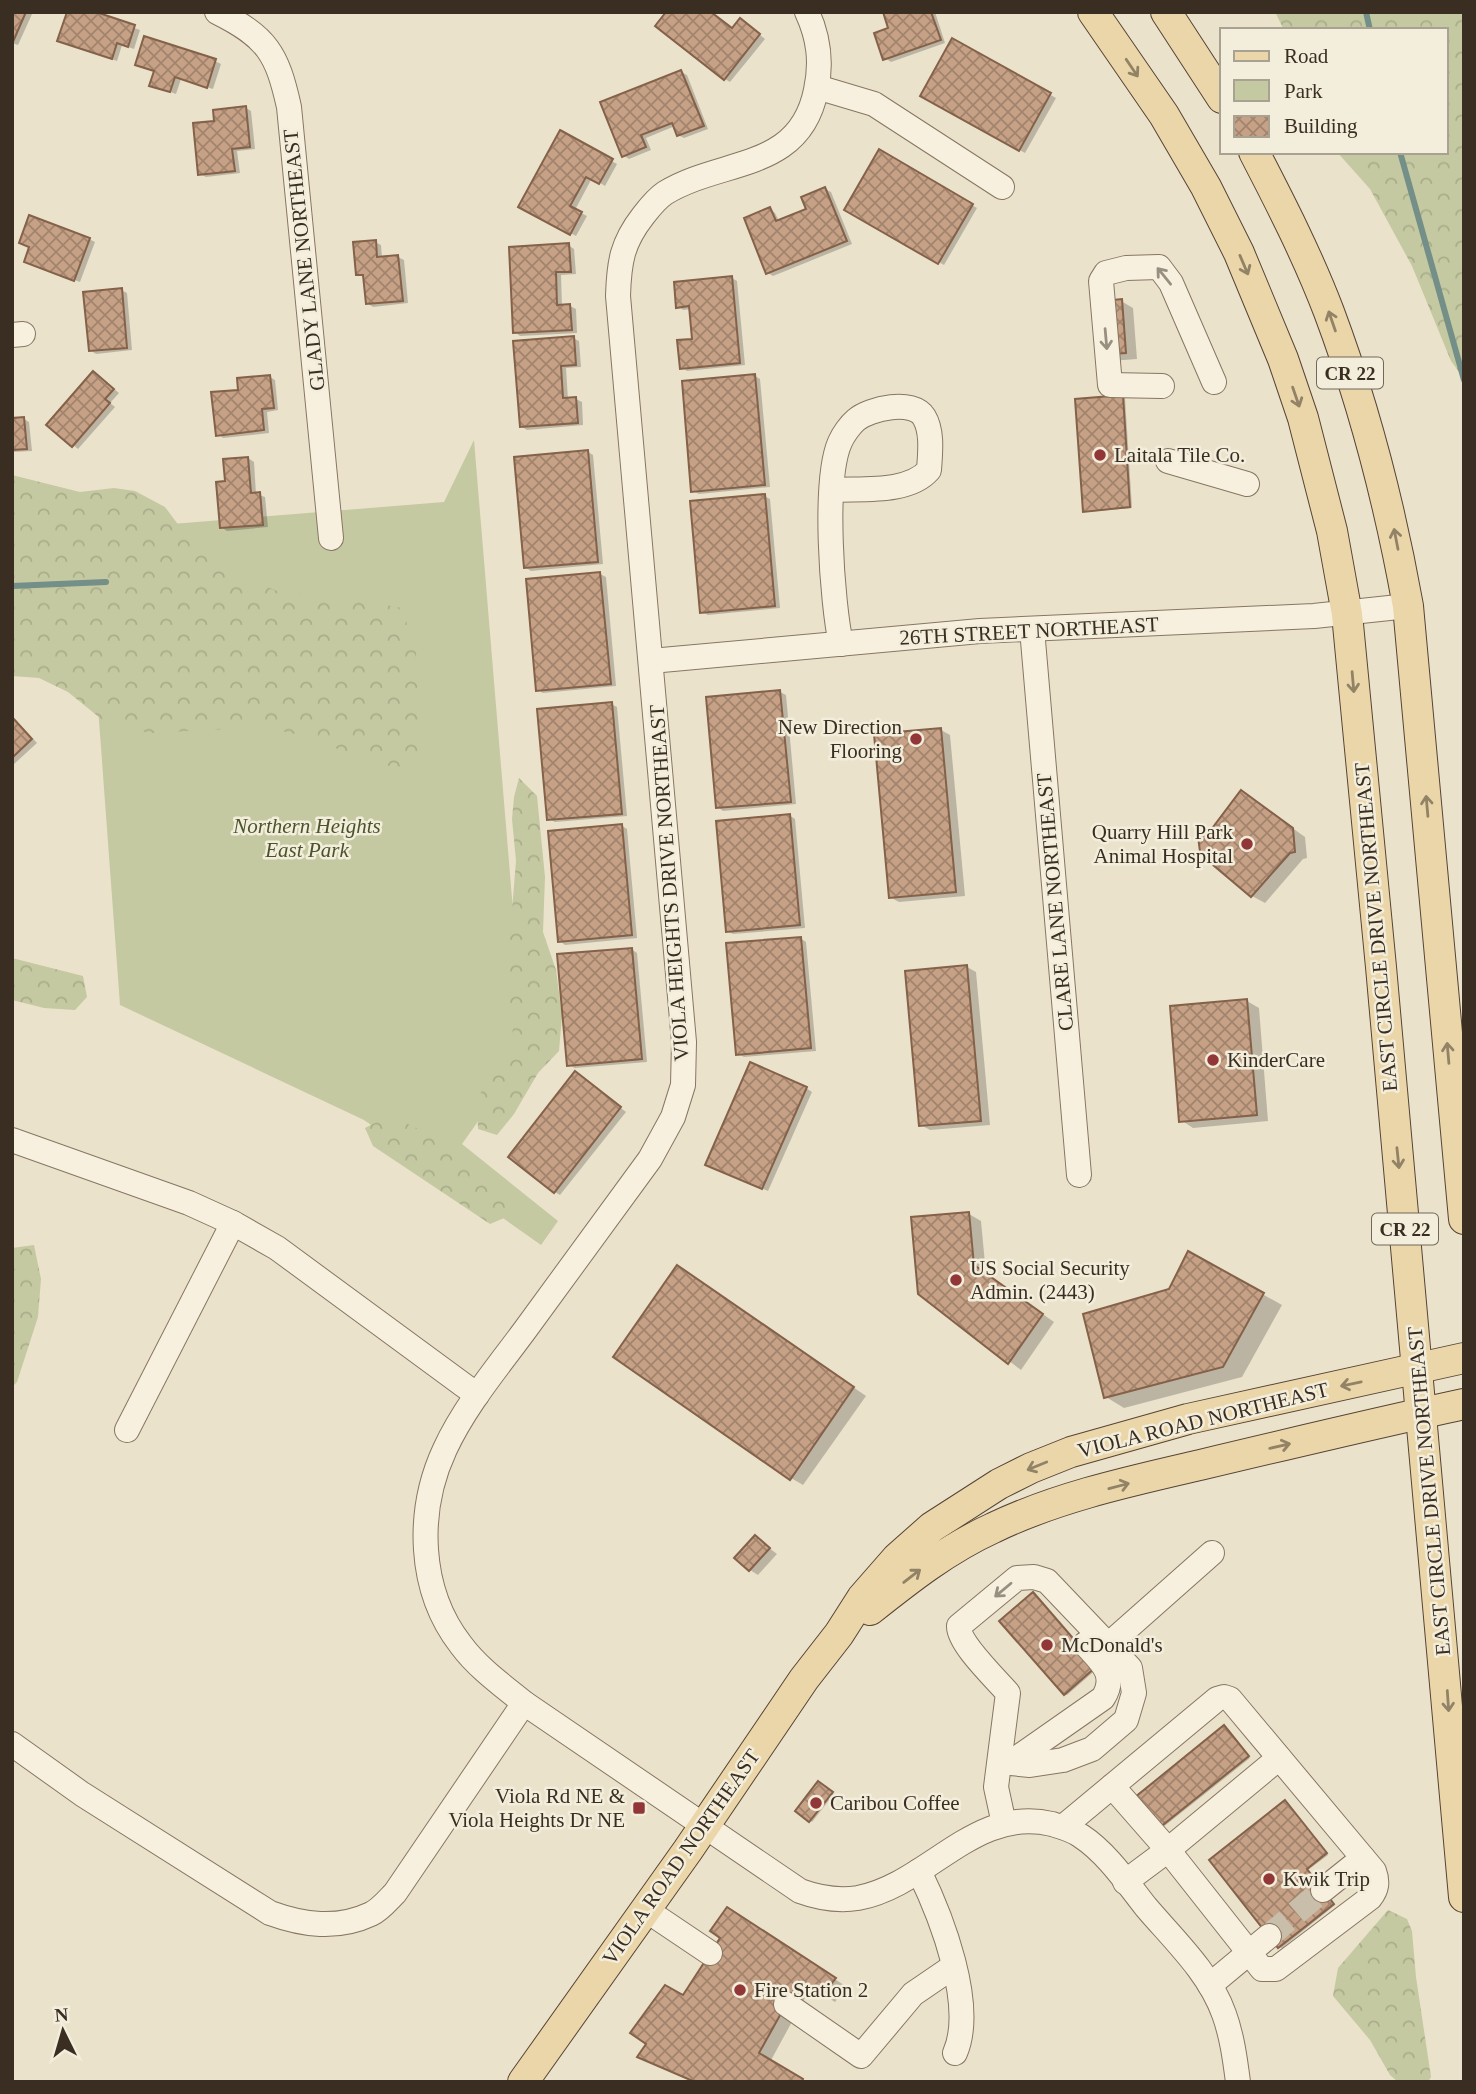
<svg xmlns="http://www.w3.org/2000/svg" width="1476" height="2094" viewBox="0 0 1476 2094" font-family="'Times New Roman',serif">
<style>
.green{fill:#c4c9a1}
.forest{fill:url(#forest-crowns)}
.shadow{fill:#0003}
.lines{fill:none;stroke-linecap:round;stroke-linejoin:round}
.stream{stroke:#738f88;stroke-width:6}
.building{fill:url(#building-cross-hatch);stroke:#846149;stroke-width:2}
.minor-tunnel{stroke:#c8beaa;stroke-width:24;stroke-dasharray:24 12;stroke-linecap:butt}
.minor-casing{stroke:#877661;stroke-width:26}
.major-casing{stroke:#564435;stroke-width:32}
.minor{stroke:#f7f0df;stroke-width:24}
.major{stroke:#ead6a9;stroke-width:30}
.oneway{stroke:#928266}
.oneway2{stroke:#988f81}
.poi-dot{fill:#913737;stroke:#f3eddb;stroke-width:2.5}
.labels{text-anchor:middle;dominant-baseline:central;stroke-width:5;stroke-linejoin:round;paint-order:stroke}
.shield{fill:#f3eddb;stroke:#72675a;stroke-width:2}
.shield-label{font-size:19px;font-weight:bold;fill:#3a2e23}
.street-label{font-size:21px;fill:#3a2e23;stroke:#f3eddb}
.poi-label{font-size:21px;fill:#3a2e23;stroke:#f3eddb;text-anchor:start}
.park-label{font-size:21px;font-style:italic;fill:#4a542c;stroke:#f3eddb}
</style>
<defs>
<pattern id="forest-crowns" width="20" height="18" patternUnits="userSpaceOnUse" patternTransform="scale(1.75)"><rect width="20" height="18" fill="#c4c9a1"/><path d="M2 6a3 3 0 1 1 6 0M12 15a3 3 0 1 1 6 0" fill="none" stroke="#a9ad8a"/></pattern>
<pattern id="building-cross-hatch" width="8" height="8" patternUnits="userSpaceOnUse" patternTransform="scale(1.75)"><rect width="8" height="8" fill="#c6a186"/><path d="M0 0l8 8M0 8l8-8" fill="none" stroke="#a2846d"/></pattern>
</defs>
<rect width="100%" height="100%" fill="#ebe2cc"/>
<polygon class="green" points="474,440 525,1055 462,1144 558,1221 541,1245 364,1120 120,1005 85,531 444,502"/>
<g class="forest">
<polygon points="1275,12 1464,12 1464,379 1451,361 1412,266 1370,189 1337,152 1446,152 1446,30 1284,30"/>
<polygon points="12,475 80,492 114,488 135,491 165,507 195,547 238,574 277,591 360,600 402,608 416,653 420,751 404,767 377,765 308,737 264,727 151,733 111,727 68,692 39,678 12,676"/>
<polygon points="519,778 537,796 545,877 543,932 556,970 562,1016 559,1051 538,1073 514,1114 497,1135 478,1129 477,1100 488,1079 511,1050 513,1026 506,1006 506,983 516,861 512,819 514,797"/>
<polygon points="12,958 83,976 87,997 75,1010 44,1008 12,1000"/>
<polygon points="382,1119 402,1121 424,1132 502,1194 509,1216 490,1224 373,1146 365,1128"/>
<polygon points="34,1245 41,1279 38,1317 17,1382 12,1387 12,1248"/>
<polygon points="1388,1910 1407,1919 1412,1931 1416,1977 1431,2077 1428,2082 1398,2082 1390,2075 1370,2040 1333,1996 1338,1968"/>
</g>
<g class="shadow">
<polygon points="12,12 33,12 18,45 12,43"/>
<polygon points="91,12 140,30 134,49 122,45 117,61 59,41"/>
<polygon points="885,12 935,12 945,43 891,62 885,58 891,29"/>
<polygon points="746,23 765,39 730,82 725,79 733,30"/>
<polygon points="953,40 1056,98 1025,153 922,96"/>
<polygon points="215,61 221,64 213,89 181,79 176,94 151,85"/>
<polygon points="681,72 687,75 708,129 684,138 678,135 675,126 646,138 651,150 629,159 623,155"/>
<polygon points="246,108 251,111 255,149 237,151 240,173 206,177 200,174 216,122"/>
<polygon points="560,133 617,164 605,186 592,178 575,210 587,216 576,236 520,206"/>
<polygon points="880,152 977,208 944,265 847,209"/>
<polygon points="825,189 831,192 852,244 773,276 768,273 770,209 775,213 779,221 808,210"/>
<polygon points="89,239 95,242 80,282 31,264"/>
<polygon points="375,242 381,245 382,258 398,257 404,260 408,303 373,307 367,303 365,278 358,274"/>
<polygon points="568,245 574,249 576,274 561,275 562,306 570,306 576,309 577,333 520,336 515,332"/>
<polygon points="732,278 737,281 745,365 687,371 682,367 694,340 691,309 683,310 678,306"/>
<polygon points="121,290 127,293 132,350 96,354 90,350"/>
<polygon points="1121,301 1133,308 1137,359 1111,361"/>
<polygon points="573,338 579,341 581,367 566,368 568,400 576,399 582,402 583,425 527,430 521,426"/>
<polygon points="755,376 760,379 770,487 699,494 693,491"/>
<polygon points="99,377 119,393 110,403 115,407 78,449 73,445"/>
<polygon points="270,377 275,380 278,410 267,412 269,433 223,438 218,434 240,391"/>
<polygon points="1122,397 1125,398 1132,508 1087,512 1085,511"/>
<polygon points="24,419 29,422 32,451 12,452 12,420"/>
<polygon points="588,452 593,455 603,564 531,571 525,567"/>
<polygon points="248,458 254,462 256,494 265,497 268,527 227,531 221,527 227,483"/>
<polygon points="764,496 770,499 780,608 708,615 702,612"/>
<polygon points="600,574 606,577 616,686 543,693 537,689"/>
<polygon points="780,692 786,695 796,804 723,811 718,807"/>
<polygon points="611,704 617,707 627,816 555,822 549,819"/>
<polygon points="12,716 37,743 13,765 12,765"/>
<polygon points="941,730 950,735 965,896 899,902 890,897"/>
<polygon points="1242,792 1305,837 1307,858 1303,859 1265,903 1252,896 1217,866 1203,859 1207,837"/>
<polygon points="789,815 795,819 805,928 733,934 727,931"/>
<polygon points="622,826 627,829 637,938 565,945 560,941"/>
<polygon points="800,938 806,942 816,1051 744,1057 738,1054"/>
<polygon points="631,949 637,953 647,1062 575,1068 569,1065"/>
<polygon points="967,967 976,972 990,1125 930,1130 921,1125"/>
<polygon points="1247,1001 1259,1008 1268,1121 1193,1128 1181,1120"/>
<polygon points="581,1077 626,1112 560,1195 555,1192"/>
<polygon points="806,1088 812,1092 768,1191 713,1167"/>
<polygon points="969,1214 981,1221 986,1274 1054,1322 1021,1370 920,1293"/>
<polygon points="1189,1253 1282,1305 1242,1377 1124,1408 1106,1397 1170,1291"/>
<polygon points="690,1274 866,1396 803,1485 791,1478"/>
<polygon points="755,1537 777,1554 758,1575 750,1570"/>
<polygon points="1033,1594 1098,1668 1067,1695 1065,1694"/>
<polygon points="1226,1729 1250,1758 1162,1828 1160,1827"/>
<polygon points="819,1783 834,1794 812,1822 797,1811"/>
<polygon points="1287,1804 1328,1855 1308,1870 1335,1905 1282,1948 1279,1947"/>
<polygon points="739,1917 847,1987 835,2002 811,1987 770,2062 805,2082 694,2082 684,1997"/>
</g>
<g class="lines">
<g class="stream">
<polyline points="1366,12 1370,30"/>
<polyline points="1400,152 1464,380"/>
<polyline points="12,586 106,582"/>
</g>
</g>
<g class="building">
<polygon points="12,12 26,12 12,44"/>
<polygon points="67,12 96,12 135,25 128,47 117,43 112,59 57,41"/>
<polygon points="666,12 711,12 732,28 740,18 760,34 724,80 655,26"/>
<polygon points="883,12 931,12 941,40 883,60 874,33 888,28"/>
<polygon points="144,36 216,59 207,88 175,77 170,92 149,86 154,71 135,65"/>
<polygon points="952,38 1051,93 1019,151 920,96"/>
<polygon points="681,70 704,126 677,136 672,123 641,135 646,147 622,157 600,102"/>
<polygon points="246,106 250,147 232,149 235,171 198,175 193,123 214,121 213,110"/>
<polygon points="560,130 613,159 599,184 586,177 570,206 582,212 570,235 518,207"/>
<polygon points="879,149 973,204 938,264 844,210"/>
<polygon points="825,187 847,241 766,274 744,218 770,207 776,221 806,209 801,197"/>
<polygon points="29,215 90,238 74,281 24,262 29,247 19,243"/>
<polygon points="376,240 377,257 398,255 403,301 366,304 363,275 356,275 353,242"/>
<polygon points="569,243 571,272 556,272 557,305 570,304 572,330 513,333 509,247"/>
<polygon points="732,276 740,363 680,369 677,340 692,339 689,306 676,308 674,282"/>
<polygon points="122,288 127,348 89,351 83,292"/>
<polygon points="1122,299 1126,353 1097,355 1093,302"/>
<polygon points="574,336 576,365 561,366 563,398 576,397 578,423 520,427 513,341"/>
<polygon points="93,371 114,389 105,399 110,403 72,447 46,425"/>
<polygon points="755,374 765,485 691,492 682,381"/>
<polygon points="270,375 274,408 262,409 264,430 216,436 211,392 238,390 237,378"/>
<polygon points="1123,395 1130,507 1083,512 1075,399"/>
<polygon points="24,417 27,449 12,450 12,418"/>
<polygon points="588,450 598,562 524,568 514,457"/>
<polygon points="248,457 251,493 260,492 263,525 220,528 216,482 225,481 223,459"/>
<polygon points="765,494 775,606 700,613 690,501"/>
<polygon points="600,572 611,684 536,691 526,579"/>
<polygon points="780,690 791,802 716,808 706,697"/>
<polygon points="612,702 622,814 547,820 537,709"/>
<polygon points="12,717 32,739 12,758"/>
<polygon points="941,728 956,892 889,898 874,734"/>
<polygon points="1241,790 1293,828 1295,852 1290,853 1251,897 1207,860 1201,860 1198,836 1207,835"/>
<polygon points="790,814 800,925 726,932 716,821"/>
<polygon points="622,824 632,935 558,942 548,831"/>
<polygon points="801,937 811,1048 736,1055 726,943"/>
<polygon points="632,948 642,1059 567,1066 557,954"/>
<polygon points="967,965 981,1121 919,1126 905,971"/>
<polygon points="1247,999 1257,1115 1179,1122 1170,1006"/>
<polygon points="750,1062 807,1087 762,1189 705,1165"/>
<polygon points="575,1071 621,1107 554,1193 508,1157"/>
<polygon points="969,1212 974,1265 1043,1314 1008,1364 918,1294 911,1217"/>
<polygon points="1188,1251 1264,1293 1223,1367 1104,1398 1083,1314 1169,1289"/>
<polygon points="677,1265 854,1387 790,1480 613,1357"/>
<polygon points="755,1535 770,1548 749,1571 734,1558"/>
<polygon points="1033,1592 1097,1666 1064,1695 999,1621"/>
<polygon points="1224,1725 1249,1756 1159,1828 1134,1798"/>
<polygon points="818,1781 833,1792 809,1822 795,1811"/>
<polygon points="1285,1800 1327,1853 1307,1869 1334,1904 1278,1948 1209,1860"/>
<polygon points="727,1907 836,1978 821,1997 799,1981 759,2053 803,2079 802,2082 695,2082 637,2057 646,2044 630,2033 665,1985 683,1995 720,1938 710,1931"/>
</g>
<g class="lines">
<polyline class="minor-tunnel" points="1269,1936 1323,1890"/>
<g class="minor-casing">
<g id="minor">
<path d="M217 12C267 37 277 53 289 107L331 538"/>
<path d="M807 12C819 38 822 62 816 90 800 172 722 158 665 193 656 199 650 207 643 216 622 243 619 262 618 296L684 1042 683 1085 673 1117 650 1159C609 1216 567 1273 525 1330 497 1368 465 1406 445 1449 416 1511 418 1590 461 1645 478 1668 502 1685 524 1703L800 1891C819 1898 838 1901 858 1898 928 1885 975 1805 1052 1824 1062 1827 1073 1830 1081 1836 1107 1853 1127 1883 1146 1907 1174 1940 1209 1972 1224 2014 1232 2036 1235 2059 1238 2082"/>
<polyline points="817,87 874,104 1002,187"/>
<polyline points="12,335 23,334"/>
<polyline points="1162,386 1110,385 1101,281 1106,273 1126,268 1159,267 1171,283 1214,382"/>
<polyline points="1168,461 1247,484"/>
<path d="M832 490C861 488 908 494 929 470 930 454 933 432 924 417 913 399 870 408 856 420 850 425 843 435 840 442 823 480 832 602 841 644"/>
<polyline points="1032,629 1079,1175"/>
<polyline points="651,661 980,631 1314,616 1408,606"/>
<polyline points="12,1140 189,1203 233,1223 277,1248 477,1395"/>
<polyline points="127,1430 233,1223"/>
<polyline points="1107,1646 1212,1553"/>
<path d="M12 1744 82 1794 270 1913C303 1925 337 1930 371 1914 380 1910 388 1900 395 1893L524 1703"/>
<path d="M1000 1762 1030 1765 1063 1760 1092 1749 1126 1720 1134 1693 1130 1668 1047 1581 1034 1577 1017 1578 959 1626C958 1643 996 1679 1008 1693L996 1787 1004 1824"/>
<path d="M1010 1763 1103 1698C1118 1674 1100 1661 1085 1644"/>
<path d="M1063 1827 1217 1699 1224 1697 1230 1699 1374 1871C1378 1882 1377 1889 1370 1898L1276 1969H1262L1168 1850 1112 1786"/>
<path d="M919 1871C941 1916 976 2005 955 2053"/>
<polyline points="1125,1882 1168,1850 1279,1758"/>
<polyline points="1323,1890 1363,1858"/>
<polyline points="646,1910 710,1953"/>
<polyline points="1210,1985 1269,1936"/>
<polyline points="786,2004 861,2056 913,1994 954,1966"/>
</g>
</g>
<g class="major-casing">
<g id="major">
<polyline points="1093,12 1164,115 1206,187 1239,253 1283,359 1303,418 1332,531 1347,614 1381,967 1464,1897"/>
<polyline points="1166,12 1222,98"/>
<path d="M1254 152C1281 204 1308 257 1329 312 1365 408 1390 506 1408 606L1464 1219"/>
<path d="M870 1610C909 1579 947 1549 993 1528 1057 1497 1131 1481 1200 1465 1288 1444 1376 1423 1464 1404"/>
<polyline points="523,2082 688,1850 804,1679 839,1634 862,1598 897,1558 932,1527 999,1484 1031,1468 1071,1452 1188,1419 1464,1358"/>
</g>
</g>
<use href="#minor" class="minor"/>
<use href="#major" class="major"/>
</g>
<defs><path id="oneway-shaft" d="M-6 0H5M1.5-3L5.5 0L1.5 3" fill="none" stroke-width="1.6" stroke-linecap="round" stroke-linejoin="round" transform="scale(1.75)"/></defs>
<g class="oneway">
<use href="#oneway-shaft" transform="translate(1132 68) rotate(56)"/>
<use href="#oneway-shaft" transform="translate(1244 265) rotate(67)"/>
<use href="#oneway-shaft" transform="translate(1332 321) rotate(-109)"/>
<use href="#oneway-shaft" transform="translate(1296 397) rotate(71)"/>
<use href="#oneway-shaft" transform="translate(1396 539) rotate(-101)"/>
<use href="#oneway-shaft" transform="translate(1353 682) rotate(85)"/>
<use href="#oneway-shaft" transform="translate(1427 806) rotate(-95)"/>
<use href="#oneway-shaft" transform="translate(1448 1053) rotate(-95)"/>
<use href="#oneway-shaft" transform="translate(1398 1158) rotate(84)"/>
<use href="#oneway-shaft" transform="translate(1351 1384) rotate(168)"/>
<use href="#oneway-shaft" transform="translate(1280 1446) rotate(-13)"/>
<use href="#oneway-shaft" transform="translate(1037 1466) rotate(158)"/>
<use href="#oneway-shaft" transform="translate(1119 1486) rotate(-15)"/>
<use href="#oneway-shaft" transform="translate(912 1576) rotate(-38)"/>
<use href="#oneway-shaft" transform="translate(1448 1701) rotate(86)"/>
</g>
<g class="oneway2">
<use href="#oneway-shaft" transform="translate(1164 276) rotate(-129)"/>
<use href="#oneway-shaft" transform="translate(1106 339) rotate(85)"/>
<use href="#oneway-shaft" transform="translate(1003 1590) rotate(140)"/>
</g>
<g class="poi-dot">
<circle cx="1100" cy="455" r="7"/>
<circle cx="916" cy="739" r="7"/>
<circle cx="1247" cy="844" r="7"/>
<circle cx="1213" cy="1060" r="7"/>
<circle cx="956" cy="1280" r="7"/>
<circle cx="1047" cy="1645" r="7"/>
<circle cx="816" cy="1803" r="7"/>
<rect x="632" y="1801" width="14" height="14" rx="3.5"/>
<circle cx="1269" cy="1879" r="7"/>
<circle cx="740" cy="1990" r="7"/>
</g>
<g class="labels">
<g class="shield">
<rect x="1317" y="357.5" width="66" height="31" rx="5"/>
<rect x="1372" y="1213.5" width="66" height="31" rx="5"/>
</g>
<g class="shield-label">
<text x="1350" y="373">CR 22</text>
<text x="1405" y="1229">CR 22</text>
</g>
<g class="street-label">
<text transform="translate(304 260) rotate(-96)">GLADY LANE NORTHEAST</text>
<text transform="translate(1029 631) rotate(-3)">26TH STREET NORTHEAST</text>
<text transform="translate(669 883) rotate(-94)">VIOLA HEIGHTS DRIVE NORTHEAST</text>
<text transform="translate(1055 902) rotate(-95)">CLARE LANE NORTHEAST</text>
<text transform="translate(1376 927) rotate(-95)">EAST CIRCLE DRIVE NORTHEAST</text>
<text transform="translate(1203 1420) rotate(-14)">VIOLA ROAD NORTHEAST</text>
<text transform="translate(1429 1491) rotate(-95)">EAST CIRCLE DRIVE NORTHEAST</text>
<text transform="translate(681 1857) rotate(-55)">VIOLA ROAD NORTHEAST</text>
</g>
<g class="poi-label">
<text x="1114" y="455">Laitala Tile Co.</text>
<text x="902" y="727" text-anchor="end">New Direction<tspan x="902" dy="24">Flooring</tspan></text>
<text x="1233" y="832" text-anchor="end">Quarry Hill Park<tspan x="1233" dy="24">Animal Hospital</tspan></text>
<text x="1227" y="1060">KinderCare</text>
<text x="970" y="1268">US Social Security<tspan x="970" dy="24">Admin. (2443)</tspan></text>
<text x="1061" y="1645">McDonald's</text>
<text x="625" y="1796" text-anchor="end">Viola Rd NE &amp;<tspan x="625" dy="24">Viola Heights Dr NE</tspan></text>
<text x="830" y="1803">Caribou Coffee</text>
<text x="1283" y="1879">Kwik Trip</text>
<text x="754" y="1990">Fire Station 2</text>
</g>
<g class="park-label">
<text x="307" y="826">Northern Heights<tspan x="307" dy="24">East Park</tspan></text>
</g>
</g>
<rect width="1476" height="2094" fill="none" stroke="#3a2e23" stroke-width="28"/>
<rect x="1220" y="28" width="228" height="126" fill="#f3eddb" stroke="#a9a191" stroke-width="2"/>
<rect x="1234" y="51" width="35" height="10" fill="#ead6a9" stroke="#a9a191" stroke-width="2"/>
<text x="1284" y="63" font-size="21" fill="#3a2e23">Road</text>
<rect x="1234" y="80" width="35" height="21" fill="#c4c9a1" stroke="#a9a191" stroke-width="2"/>
<text x="1284" y="98" font-size="21" fill="#3a2e23">Park</text>
<rect x="1234" y="116" width="35" height="21" fill="url(#building-cross-hatch)" stroke="#a9a191" stroke-width="2"/>
<text x="1284" y="133" font-size="21" fill="#3a2e23">Building</text>
<g transform="translate(63 2031) rotate(355)" stroke="#f3eddb" stroke-width="5" paint-order="stroke">
<path d="M0-5L12 26L0 18L-12 26Z" fill="#3a2e23"/>
<text y="-10" font-size="19" font-weight="bold" text-anchor="middle" fill="#3a2e23">N</text>
</g>
</svg>
